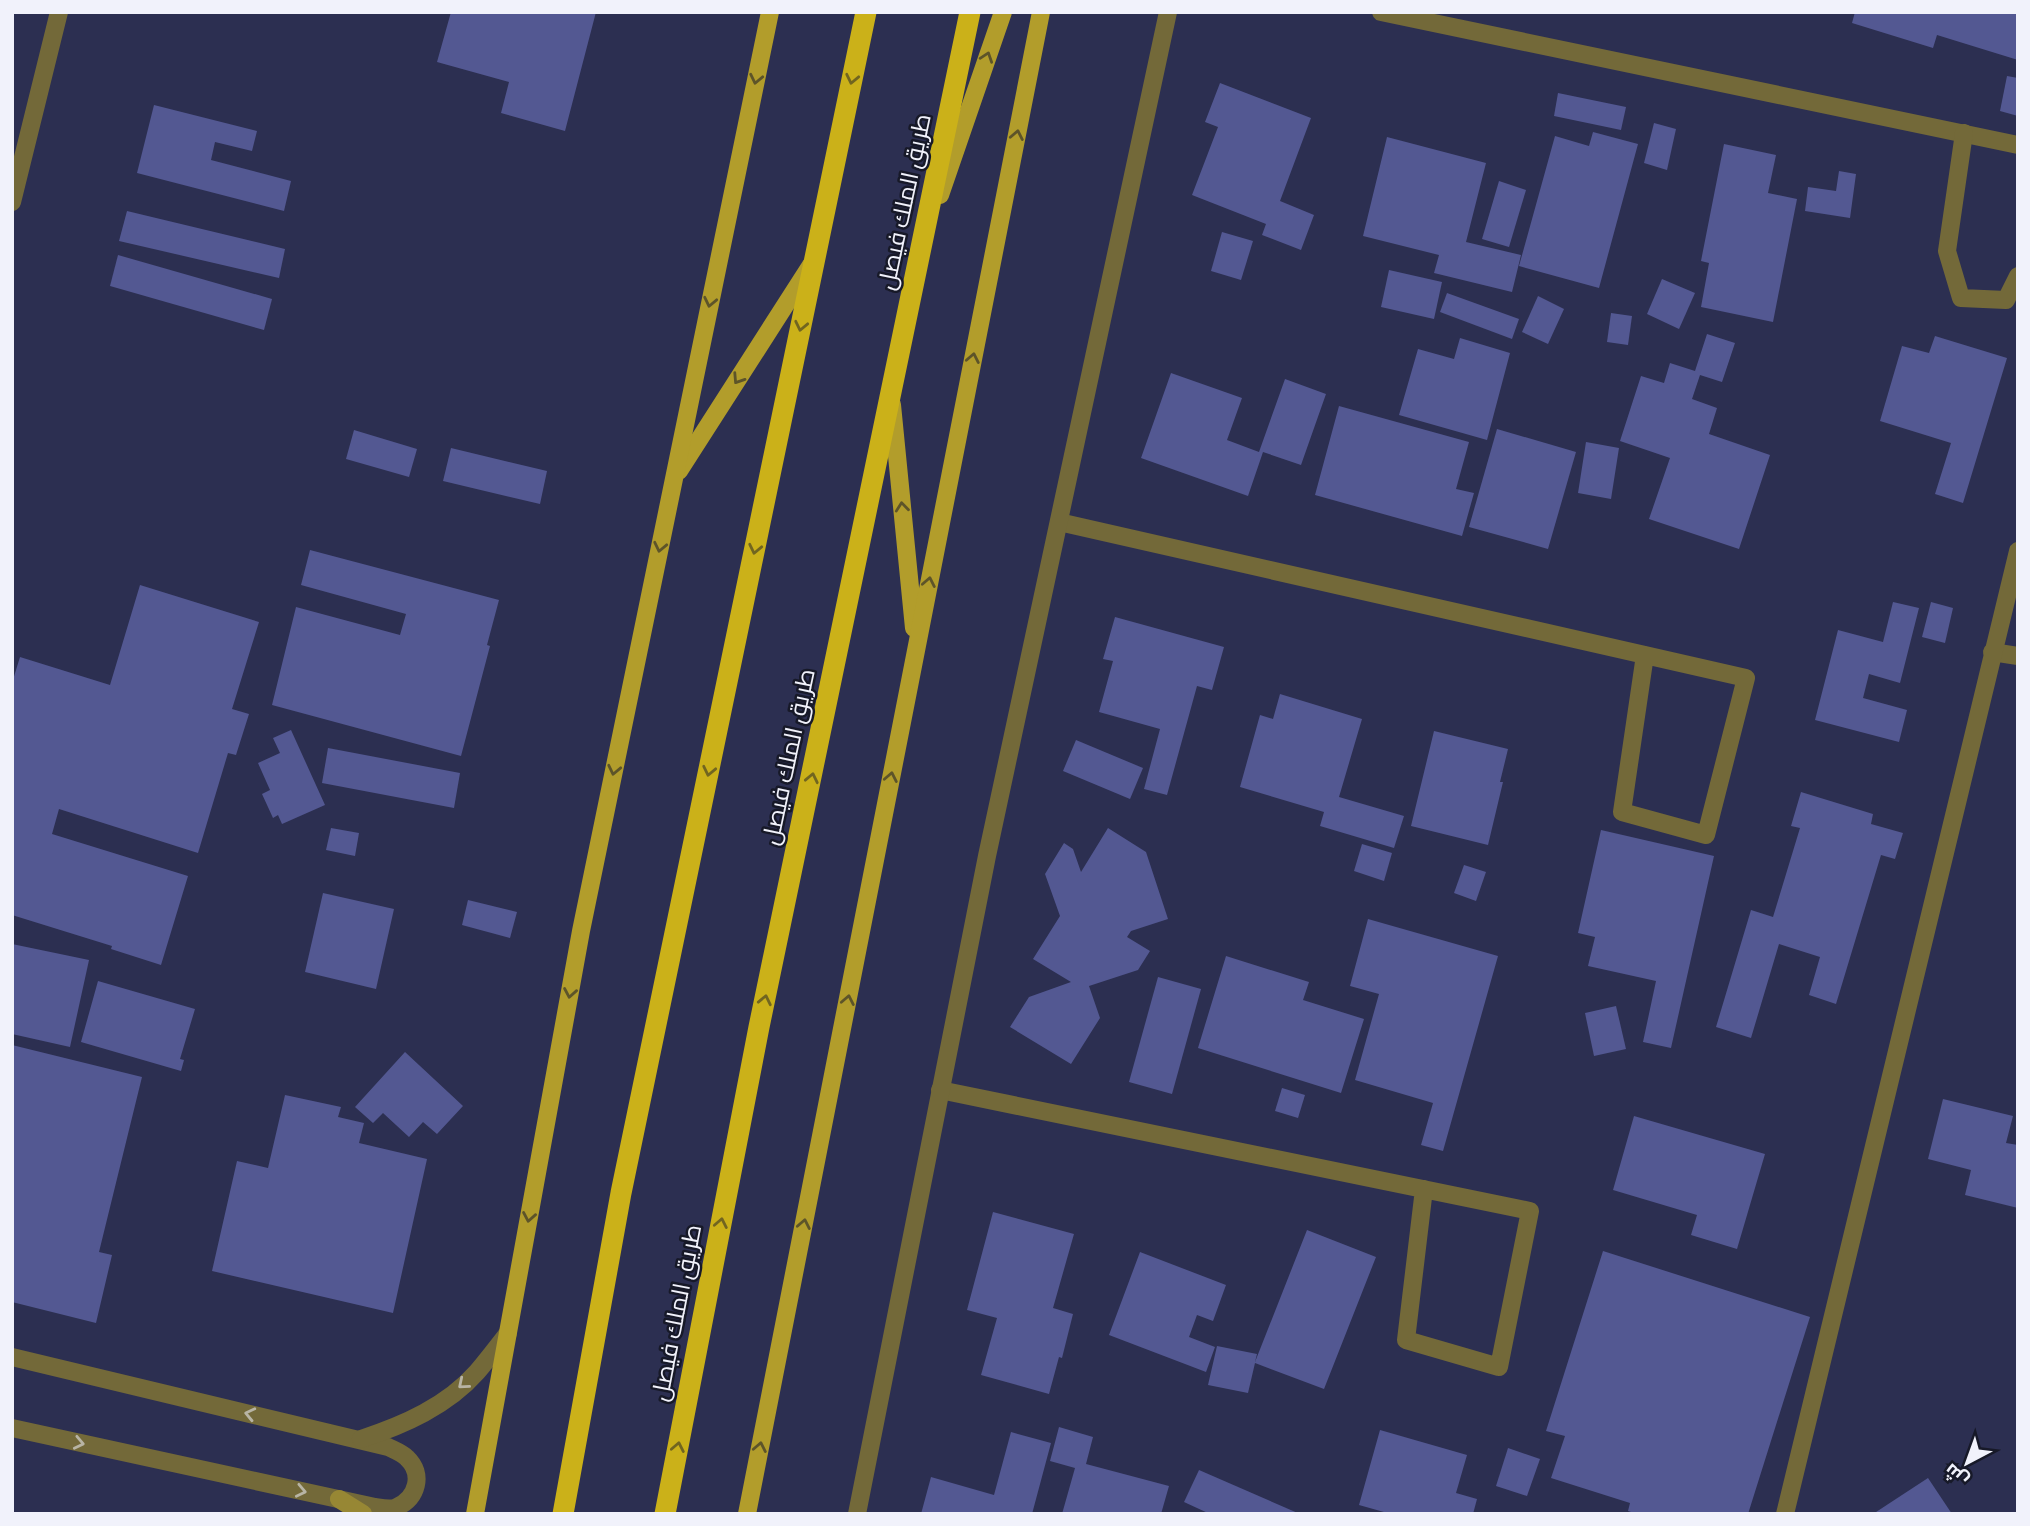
<svg xmlns="http://www.w3.org/2000/svg" width="2030" height="1526" viewBox="0 0 2030 1526" font-family="'Source Sans 3',Cairo,sans-serif">
<style>
.building{fill:#535892}
.lines{fill:none;stroke-linecap:round;stroke-linejoin:round}
.lane{stroke:#736939;stroke-width:18}
.street{stroke:#736939;stroke-width:18}
.secondary{stroke:#978734;stroke-width:18}
.primary{stroke:#b29d2b;stroke-width:18}
.highway{stroke:#cbb119;stroke-width:21}
.oneway{stroke:#5d5429}
.oneway2{stroke:#716520}
.oneway3{stroke:#b8b4a4}
.labels{text-anchor:middle;dominant-baseline:central;stroke-width:5;stroke-linejoin:round;paint-order:stroke}
.street-label{font-size:24px;fill:#f1f2fb;stroke:#171928}
</style>
<rect width="100%" height="100%" fill="#2c2f51"/>
<g class="building">
<polygon points="451,12 596,12 565,131 501,113 509,82 437,62"/>
<polygon points="1855,12 2018,12 2018,60 1937,35 1933,48 1852,23"/>
<polygon points="2007,76 2018,78 2018,116 2000,111"/>
<polygon points="1220,83 1311,118 1280,201 1314,215 1301,250 1262,235 1266,224 1192,195 1218,127 1205,122"/>
<polygon points="1558,93 1626,107 1621,130 1554,116"/>
<polygon points="154,105 257,131 252,151 215,142 211,160 291,181 284,211 137,173"/>
<polygon points="1654,123 1676,129 1667,170 1644,163"/>
<polygon points="1593,132 1638,144 1599,288 1519,266 1555,136 1589,146"/>
<polygon points="1387,137 1486,163 1466,242 1521,255 1512,292 1434,273 1439,255 1363,236"/>
<polygon points="1724,144 1776,155 1768,193 1797,199 1773,322 1701,307 1709,263 1701,261"/>
<polygon points="1839,171 1856,174 1850,218 1805,211 1808,187 1836,191"/>
<polygon points="1499,181 1526,190 1509,247 1482,239"/>
<polygon points="127,211 285,249 279,278 119,241"/>
<polygon points="1222,232 1253,241 1241,280 1211,271"/>
<polygon points="118,255 272,299 264,330 110,286"/>
<polygon points="1389,270 1442,282 1434,319 1381,307"/>
<polygon points="1662,279 1695,293 1679,329 1647,314"/>
<polygon points="1447,293 1519,319 1512,339 1440,312"/>
<polygon points="1538,296 1564,309 1548,344 1522,332"/>
<polygon points="1611,313 1632,316 1628,345 1607,342"/>
<polygon points="1707,334 1735,343 1722,382 1700,375 1692,399 1717,408 1709,434 1770,455 1739,549 1649,519 1670,458 1620,441 1641,376 1664,383 1670,363 1695,371"/>
<polygon points="1935,336 2007,358 1963,503 1935,494 1951,443 1880,421 1902,346 1929,353"/>
<polygon points="1460,338 1510,353 1487,440 1399,415 1418,349 1454,359"/>
<polygon points="1171,373 1242,398 1227,440 1259,452 1285,379 1326,394 1301,465 1263,452 1248,496 1141,458"/>
<polygon points="1339,406 1469,442 1456,489 1474,493 1462,536 1315,495"/>
<polygon points="1497,429 1576,452 1548,549 1469,527"/>
<polygon points="354,430 417,449 409,477 346,459"/>
<polygon points="1586,442 1619,448 1611,499 1578,493"/>
<polygon points="451,448 547,471 540,504 443,481"/>
<polygon points="310,550 499,600 487,645 490,646 461,756 272,705 296,607 400,635 406,614 301,585"/>
<polygon points="140,585 259,622 232,709 249,714 236,755 228,753 198,853 59,809 52,834 188,876 161,965 111,949 112,946 12,915 12,683 20,657 110,685"/>
<polygon points="1893,602 1919,608 1900,683 1869,674 1863,698 1907,710 1899,742 1815,720 1838,630 1883,642"/>
<polygon points="1931,602 1953,608 1945,643 1922,637"/>
<polygon points="1115,617 1224,647 1212,690 1197,686 1167,795 1144,789 1160,729 1099,712 1113,661 1103,659"/>
<polygon points="1280,694 1362,719 1339,797 1404,816 1394,848 1320,826 1324,812 1240,787 1260,715 1273,719"/>
<polygon points="291,730 325,805 282,824 278,815 273,818 262,794 270,790 258,763 280,753 273,738"/>
<polygon points="1434,731 1508,749 1500,782 1503,782 1488,845 1411,826"/>
<polygon points="1076,740 1143,768 1130,799 1063,771"/>
<polygon points="328,748 460,773 454,808 322,783"/>
<polygon points="1801,792 1873,814 1871,824 1903,833 1895,859 1881,855 1836,1004 1809,995 1820,957 1779,944 1751,1038 1716,1027 1751,910 1773,917 1800,828 1791,826"/>
<polygon points="331,828 359,833 355,856 326,850"/>
<polygon points="1108,828 1146,852 1168,919 1131,931 1127,937 1150,951 1138,970 1089,986 1100,1018 1071,1064 1010,1027 1029,997 1071,982 1033,959 1060,916 1045,874 1064,843 1073,849 1081,872"/>
<polygon points="1601,830 1714,856 1671,1048 1643,1042 1656,981 1588,966 1595,937 1578,933"/>
<polygon points="1362,844 1392,853 1384,881 1354,871"/>
<polygon points="1464,865 1486,872 1476,901 1454,893"/>
<polygon points="323,893 394,909 376,989 305,972"/>
<polygon points="468,900 517,912 510,938 462,925"/>
<polygon points="1368,919 1498,956 1443,1151 1421,1145 1433,1103 1355,1080 1379,994 1350,986"/>
<polygon points="12,944 89,960 70,1047 12,1034"/>
<polygon points="1226,956 1309,982 1303,1000 1364,1019 1341,1093 1198,1048"/>
<polygon points="1158,977 1201,989 1172,1094 1129,1082"/>
<polygon points="98,981 195,1009 180,1059 184,1060 181,1071 81,1042"/>
<polygon points="1616,1006 1626,1049 1594,1056 1585,1013"/>
<polygon points="12,1045 142,1077 99,1252 112,1255 96,1323 12,1302"/>
<polygon points="405,1052 463,1106 437,1134 423,1122 409,1137 383,1113 373,1123 355,1107"/>
<polygon points="1282,1088 1305,1095 1298,1118 1275,1111"/>
<polygon points="285,1095 341,1107 338,1117 364,1123 359,1143 427,1159 393,1313 212,1271 237,1161 268,1168"/>
<polygon points="1943,1099 2013,1116 2006,1143 2018,1145 2018,1208 1965,1195 1971,1170 1928,1159"/>
<polygon points="1634,1116 1765,1154 1737,1249 1691,1235 1697,1215 1613,1190"/>
<polygon points="993,1212 1074,1234 1053,1308 1073,1314 1062,1358 1059,1357 1049,1394 981,1375 997,1318 967,1310"/>
<polygon points="1307,1230 1376,1257 1324,1389 1255,1363 1248,1393 1208,1385 1217,1346 1257,1354 1255,1362"/>
<polygon points="1603,1251 1810,1317 1748,1514 1637,1514 1628,1511 1630,1503 1551,1478 1565,1436 1546,1431"/>
<polygon points="1140,1252 1226,1285 1213,1321 1197,1315 1189,1337 1215,1347 1206,1372 1109,1335"/>
<polygon points="1059,1427 1093,1437 1086,1464 1169,1486 1161,1514 1062,1514 1075,1468 1050,1461"/>
<polygon points="1380,1430 1467,1455 1456,1493 1477,1499 1473,1514 1391,1514 1359,1505"/>
<polygon points="1011,1432 1051,1443 1032,1514 921,1514 931,1477 994,1495"/>
<polygon points="1508,1448 1540,1459 1527,1496 1496,1486"/>
<polygon points="1199,1470 1300,1514 1210,1514 1184,1502"/>
<polygon points="1928,1478 1952,1514 1873,1514"/>
</g>
<g class="lines">
<g class="lane">
<polyline points="1992,652 2018,656"/>
<polyline points="1785,1514 2018,551"/>
</g>
<g class="street">
<polyline points="1381,12 2018,145"/>
<polyline points="1964,133 1947,251 1961,298 2006,300 2018,276"/>
<polyline points="12,202 59,12"/>
<polyline points="1059,522 1746,678 1706,835 1622,812 1645,655"/>
<polyline points="940,1090 1530,1211 1499,1367 1406,1340 1424,1189"/>
<path d="M12 1357 388 1447C394 1450 402 1453 407 1458 424 1474 417 1498 397 1507 391 1510 382 1508 375 1507L12 1428"/>
<path d="M361 1439C404 1425 447 1406 477 1372 488 1359 498 1346 508 1333"/>
<polyline points="857,1514 987,856 1168,12"/>
</g>
<polyline class="secondary" points="339,1499 363,1514"/>
<g class="primary">
<polyline points="940,195 1003,12"/>
<polyline points="892,405 914,628"/>
<polyline points="679,471 811,265"/>
<polyline points="475,1514 581,931 770,12"/>
<polyline points="747,1514 1041,12"/>
</g>
<g class="highway">
<polyline points="563,1514 621,1193 866,12"/>
<polyline points="665,1514 759,1027 970,12"/>
</g>
</g>
<defs><path id="oneway-chevron" d="M-2-3.5L2.5 0L-2 3.5" fill="none" stroke-width="1.6" stroke-linecap="round" stroke-linejoin="round" transform="scale(1.75)"/></defs>
<g class="oneway">
<use href="#oneway-chevron" transform="translate(987 57) rotate(-71)"/>
<use href="#oneway-chevron" transform="translate(756 79) rotate(102)"/>
<use href="#oneway-chevron" transform="translate(1017 135) rotate(-79)"/>
<use href="#oneway-chevron" transform="translate(710 302) rotate(102)"/>
<use href="#oneway-chevron" transform="translate(973 358) rotate(-79)"/>
<use href="#oneway-chevron" transform="translate(738 379) rotate(123)"/>
<use href="#oneway-chevron" transform="translate(902 507) rotate(-96)"/>
<use href="#oneway-chevron" transform="translate(660 547) rotate(102)"/>
<use href="#oneway-chevron" transform="translate(929 582) rotate(-79)"/>
<use href="#oneway-chevron" transform="translate(614 770) rotate(102)"/>
<use href="#oneway-chevron" transform="translate(891 777) rotate(-79)"/>
<use href="#oneway-chevron" transform="translate(570 993) rotate(100)"/>
<use href="#oneway-chevron" transform="translate(848 1000) rotate(-79)"/>
<use href="#oneway-chevron" transform="translate(529 1217) rotate(100)"/>
<use href="#oneway-chevron" transform="translate(804 1224) rotate(-79)"/>
<use href="#oneway-chevron" transform="translate(760 1447) rotate(-79)"/>
</g>
<g class="oneway2">
<use href="#oneway-chevron" transform="translate(852 79) rotate(102)"/>
<use href="#oneway-chevron" transform="translate(801 326) rotate(102)"/>
<use href="#oneway-chevron" transform="translate(755 549) rotate(102)"/>
<use href="#oneway-chevron" transform="translate(709 771) rotate(102)"/>
<use href="#oneway-chevron" transform="translate(812 778) rotate(-78)"/>
<use href="#oneway-chevron" transform="translate(765 1000) rotate(-78)"/>
<use href="#oneway-chevron" transform="translate(721 1223) rotate(-79)"/>
<use href="#oneway-chevron" transform="translate(678 1447) rotate(-79)"/>
</g>
<g class="oneway3">
<use href="#oneway-chevron" transform="translate(463 1384) rotate(140)"/>
<use href="#oneway-chevron" transform="translate(250 1414) rotate(-167)"/>
<use href="#oneway-chevron" transform="translate(79 1443) rotate(12)"/>
<use href="#oneway-chevron" transform="translate(301 1491) rotate(12)"/>
</g>
<g class="labels">
<g class="street-label">
<text transform="translate(905 202) rotate(-78)">طريق الملك فيصل</text>
<text transform="translate(789 757) rotate(-78)">طريق الملك فيصل</text>
<text transform="translate(677 1313) rotate(-79)">طريق الملك فيصل</text>
</g>
</g>
<rect width="2030" height="1526" fill="none" stroke="#f1f2fb" stroke-width="28"/>
<g transform="translate(1967 1463) rotate(221)" stroke="#171928" stroke-width="5" paint-order="stroke">
<path d="M0-5L12 26L0 18L-12 26Z" fill="#f1f2fb"/>
<text y="-10" font-size="19" font-weight="bold" text-anchor="middle" fill="#f1f2fb">ش</text>
</g>
</svg>
